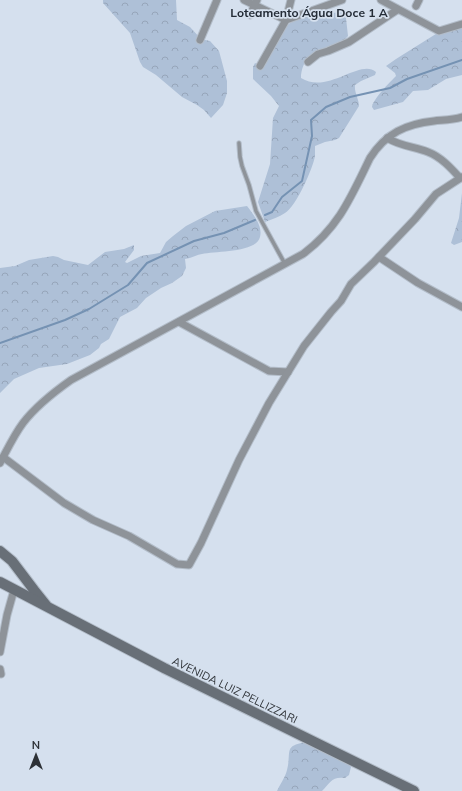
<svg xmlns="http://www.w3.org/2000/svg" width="462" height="791" viewBox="0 0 462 791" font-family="Mulish,sans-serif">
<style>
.forest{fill:url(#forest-crowns)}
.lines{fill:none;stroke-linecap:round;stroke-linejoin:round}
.stream{stroke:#7592b3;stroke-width:2}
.service-casing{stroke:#b3bdc9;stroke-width:5.5}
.minor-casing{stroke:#b3bdc9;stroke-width:9}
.secondary-casing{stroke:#b3bdc9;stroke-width:12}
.service{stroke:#8e9399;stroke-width:3.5}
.minor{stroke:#8e9399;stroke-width:7}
.secondary{stroke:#686f77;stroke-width:10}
.labels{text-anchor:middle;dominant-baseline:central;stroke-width:3.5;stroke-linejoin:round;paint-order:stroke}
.street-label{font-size:11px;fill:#2d3136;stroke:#d5e0ee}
.neighbourhood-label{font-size:12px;font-weight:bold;fill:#242c37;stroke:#d5e0ee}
</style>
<defs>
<pattern id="forest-crowns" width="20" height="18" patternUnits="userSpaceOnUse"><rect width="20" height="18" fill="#aec0d7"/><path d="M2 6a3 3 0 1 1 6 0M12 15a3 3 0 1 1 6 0" fill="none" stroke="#96a5b9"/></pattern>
</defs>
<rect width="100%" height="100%" fill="#d5e0ee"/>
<g class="forest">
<polygon points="103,0 176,0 177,20 190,27 201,39 210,41 219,51 227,81 227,93 223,105 211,118 204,110 197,105 182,97 156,75 143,67 140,62 130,33 103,3"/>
<path d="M325 10 335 13 340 10 346 18 348 36C332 56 304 42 301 78 328 95 360 58 376 72L375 75 361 81 355 85C354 92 359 99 359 106L339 138 335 140 325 142 315 146C315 149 315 153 315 156 313 168 296 207 285 213 279 217 272 219 265 222L258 202 270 164 273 118 279 106 271 96 253 79V67L255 63 257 64C265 57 268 46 274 38 285 23 306 13 325 10Z"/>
<path d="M462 27V75L446 79 428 90 413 91 403 102 374 110 372 107C373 99 390 82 396 76L395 73 386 66 396 59 439 32Z"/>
<polygon points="462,193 462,242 454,245 451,243 459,218"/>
<path d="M247 206C253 214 263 226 260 237 256 253 216 251 202 254 196 255 192 258 185 259L186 268 182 276 172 283 161 288 146 298 137 308 120 317 109 339 101 344 99 348 90 355 67 364 39 368 14 379 0 393V268L15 266 29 260 53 256 58 257 64 260 88 265 105 252 124 249 134 245V250L125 262 127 263 141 256 160 253 166 242 173 236 186 226 215 211Z"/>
<path d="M309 742 345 759 351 767 349 775 345 778C332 776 330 783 322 791H277C280 784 285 778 287 770 292 751 282 745 309 742Z"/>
</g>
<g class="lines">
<g class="stream">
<polyline points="265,215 272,212 282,197 302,181 312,136 311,120 326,107 350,97 390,88 407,79 462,60"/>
<polyline points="0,343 65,320 89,309 128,285 147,263 194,241 224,233 255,220"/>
</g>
<g class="service-casing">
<polyline id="service" points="239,143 240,157 242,166 249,185 256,211 285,264"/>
</g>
<g class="minor-casing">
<g id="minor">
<polyline points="244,0 286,20 291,0"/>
<polyline points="381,0 439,31 462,24"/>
<polyline points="416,6 419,0"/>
<polyline points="250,15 257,0"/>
<polyline points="200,40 217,0"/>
<polyline points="308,62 318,54 328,51 349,42 397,10"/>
<polyline points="260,66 286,20 342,0"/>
<path d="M387 138C400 146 415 147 428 152 441 157 451 168 460 178"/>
<polyline points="379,257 418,283 462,307"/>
<polyline points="179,322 269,371 288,372"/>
<polyline points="3,457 64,503 93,520 129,536 177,564 189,565 201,543 239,460 269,403 304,346 331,312 341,301 351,284 374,262 415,219 436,194 462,177"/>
<path d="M0 463C7 450 14 435 23 423 36 406 54 392 71 380L303 254C339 227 351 197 370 158 386 133 406 124 434 121 443 120 453 120 462 117"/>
<polyline points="0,652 7,615 14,590"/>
<polyline points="0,669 1,674"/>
</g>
</g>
<g class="secondary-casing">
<g id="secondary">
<polyline points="0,551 12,561 34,590 46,605"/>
<polyline points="0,582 164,668 414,791"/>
</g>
</g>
<use href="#service" class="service"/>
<use href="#minor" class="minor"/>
<use href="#secondary" class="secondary"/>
</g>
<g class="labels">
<g class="street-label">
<text transform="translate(235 690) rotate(26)">AVENIDA LUIZ PELLIZZARI</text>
</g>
<g class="neighbourhood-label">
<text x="309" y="12">Loteamento Água Doce 1 A</text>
</g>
</g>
<g transform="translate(36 755)" stroke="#d5e0ee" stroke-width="3" paint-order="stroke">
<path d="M0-3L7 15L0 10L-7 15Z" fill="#2d3136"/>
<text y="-6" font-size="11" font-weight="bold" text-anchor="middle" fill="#2d3136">N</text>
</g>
</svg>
